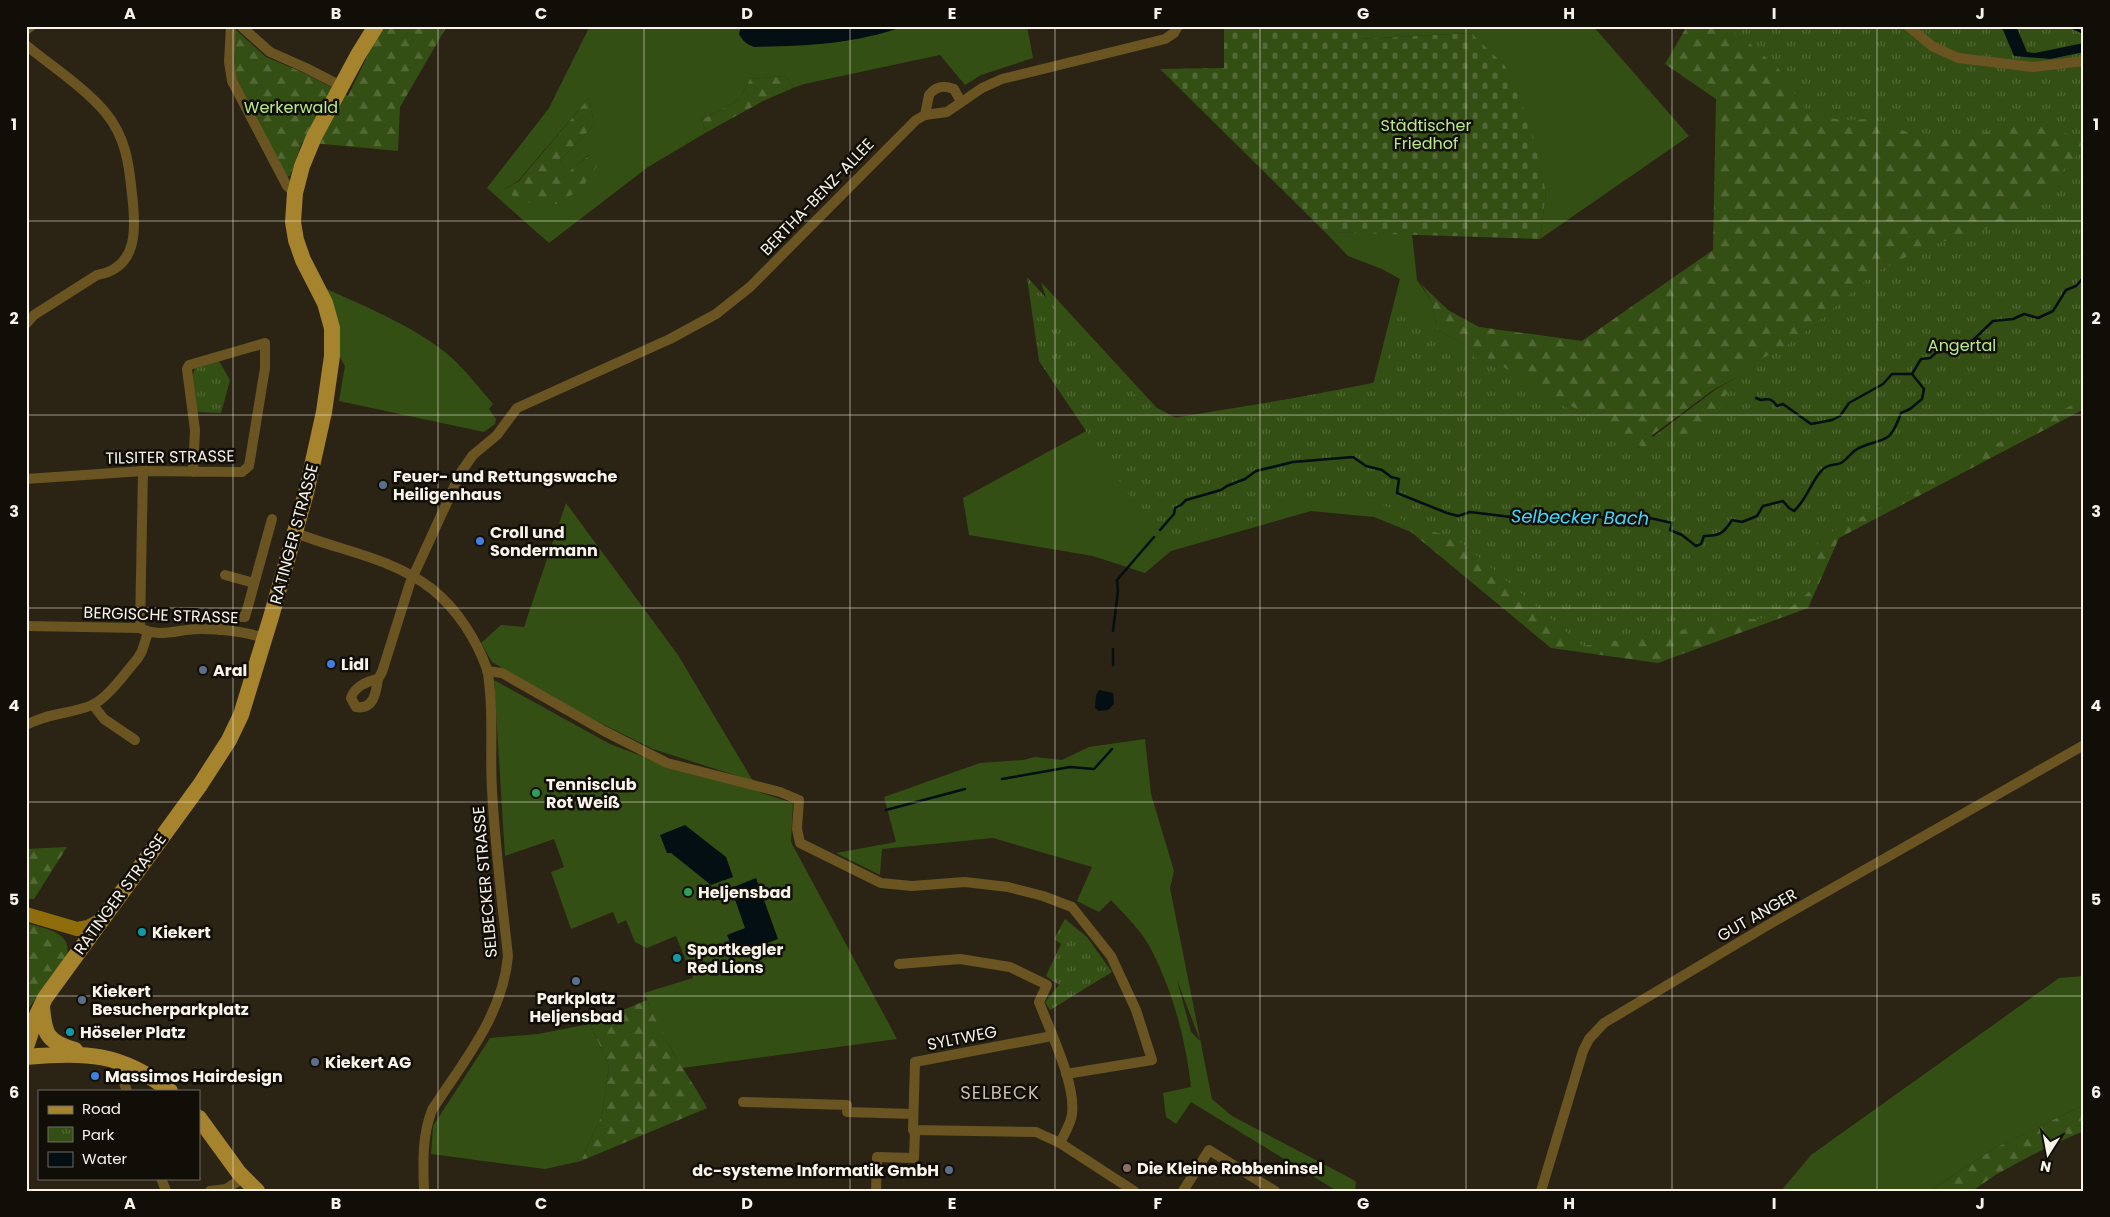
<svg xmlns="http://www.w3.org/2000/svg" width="2110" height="1217" viewBox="0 0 2110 1217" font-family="Poppins,sans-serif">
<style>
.grass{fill:#344f14;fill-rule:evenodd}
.forest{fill:url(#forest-firs);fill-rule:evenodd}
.cemetery{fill:url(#cemetery-stones)}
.park{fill:url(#park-tufts)}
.water{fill:#030f12}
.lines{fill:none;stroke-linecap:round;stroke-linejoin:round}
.stream{stroke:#030f12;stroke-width:2.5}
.street{stroke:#695422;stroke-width:10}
.secondary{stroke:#8f6d0b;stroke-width:14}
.primary{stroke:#a6832d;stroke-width:16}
.grid{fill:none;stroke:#f9f4ea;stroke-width:1;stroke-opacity:0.55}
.service-dot{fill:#5c6f8a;stroke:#110e08;stroke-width:2}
.shop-dot{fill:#3f7fe0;stroke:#110e08;stroke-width:2}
.leisure-dot{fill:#2e9e5b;stroke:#110e08;stroke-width:2}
.culture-dot{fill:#0f9aa8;stroke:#110e08;stroke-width:2}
.education-dot{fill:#8d6e63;stroke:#110e08;stroke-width:2}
.labels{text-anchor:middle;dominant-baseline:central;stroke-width:5;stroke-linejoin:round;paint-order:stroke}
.park-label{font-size:16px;fill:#bae98b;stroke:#110e08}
.street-label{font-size:16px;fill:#f9f4ea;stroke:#110e08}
.poi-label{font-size:16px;font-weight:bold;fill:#f9f4ea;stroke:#110e08;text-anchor:start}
.water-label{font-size:18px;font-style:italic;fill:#40d8fc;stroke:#110e08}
.neighbourhood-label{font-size:18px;letter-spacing:1px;fill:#c8bfac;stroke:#110e08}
.neatline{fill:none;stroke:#f9f4ea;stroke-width:2}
.grid-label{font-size:16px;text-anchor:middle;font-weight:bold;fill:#f9f4ea}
</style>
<defs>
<pattern id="forest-firs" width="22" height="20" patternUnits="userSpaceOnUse" patternTransform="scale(1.25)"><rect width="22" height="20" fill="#344f14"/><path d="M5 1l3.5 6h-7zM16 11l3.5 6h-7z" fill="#526936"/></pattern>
<pattern id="cemetery-stones" width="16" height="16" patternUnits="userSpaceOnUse" patternTransform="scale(1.25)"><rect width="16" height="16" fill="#344f14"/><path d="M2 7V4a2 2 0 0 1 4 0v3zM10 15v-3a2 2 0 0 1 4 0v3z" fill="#526936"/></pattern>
<pattern id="park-tufts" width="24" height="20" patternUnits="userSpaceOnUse" patternTransform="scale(1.25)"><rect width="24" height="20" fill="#344f14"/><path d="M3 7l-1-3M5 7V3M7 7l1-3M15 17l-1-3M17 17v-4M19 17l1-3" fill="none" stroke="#526936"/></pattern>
</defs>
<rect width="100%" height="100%" fill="#2b2415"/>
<g class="grass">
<path d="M590 26H708L709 29 712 26H1027L1033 58 981 75 965 85 940 55 804 84 793 88 785 76 750 79 739 100 701 120 707 132 648 167 549 243 487 188 549 108ZM589 98 594 125 560 160 567 174 590 154 557 204 505 189 518 181Z"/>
<polygon points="1360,26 1593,26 1689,136 1540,239 1546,193 1471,33 1361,39"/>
<polygon points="1325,232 1412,234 1417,280 1432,302 1437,329 1642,445 1606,472 1233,472 1406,509 1411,532 1374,517 1311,511 1171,551 1145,573 1093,556 969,535 963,498 1088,430 1041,282 1167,419 1373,385 1400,279 1382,269 1348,256"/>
<path d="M327 289C370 309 416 327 452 358 467 372 480 389 493 404L489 409 496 419 495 424 484 432 339 401 345 366 340 357 339 328Z"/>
<polygon points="566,503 678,655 753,781 653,749 572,709 492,662 481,643 501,625 524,627"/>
<polygon points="494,680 610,744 673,768 755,788 761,793 793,803 791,842 897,1039 682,1068 660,1029 644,993 693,978 676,936 647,948 635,942 626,920 618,924 613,912 571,929 551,872 564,867 554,839 505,856"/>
<path d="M1145 739 1151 794 1174 871 1170 888 1212 1099 1232 1116 1352 1179 1356 1182 1355 1191H1337L1191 1102 1176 1124 1166 1117 1163 1093 1191 1087C1186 1041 1173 992 1152 951 1142 931 1126 916 1111 900L1099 912 1077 901 1092 867 993 838 882 849 880 875 836 853 896 842 884 797 980 763 1023 760 1035 757 1062 760 1089 747ZM1177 980 1200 1040H1199L1191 1032Z"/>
<polygon points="2084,976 2084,1105 1995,1148 1930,1191 1781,1191 1811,1155 2059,978"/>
<polygon points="590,1024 609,1066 602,1115 581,1161 545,1169 431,1154 433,1126 490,1038 538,1034"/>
</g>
<g class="forest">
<polygon points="382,26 447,26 400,107 398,151 302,142 290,176 285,177 234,77 233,52 236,30 266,57 304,73 348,96"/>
<path d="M1687 26H2084V409L1839 538 1808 608 1658 663 1551 648 1411 532 1397 475 1606 472 1641 446 1437 329 1432 302 1421 284 1448 310 1479 327 1582 341 1713 250 1716 99 1665 64ZM1739 376 1715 390 1653 437 1651 436 1713 390Z"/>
<polygon points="785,76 793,88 765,100 707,132 701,120 739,100 750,79"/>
<polygon points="589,98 594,125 560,160 567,173 591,154 597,166 581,189 557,204 520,202 505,189 519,181"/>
<polygon points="67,847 34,899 26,899 26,849"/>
<path d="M26 923C43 928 73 932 67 955L26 1012Z"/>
<path d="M647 1000C658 1023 668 1046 682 1067 691 1081 699 1093 707 1108L581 1161 602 1115 609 1066 590 1024Z"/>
<polygon points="2084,1105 2084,1131 2049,1146 1997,1174 1972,1191 1930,1191 1995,1148"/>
</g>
<polygon class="cemetery" points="1224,26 1360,26 1362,39 1471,33 1505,66 1530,123 1546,193 1540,239 1325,232 1160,69 1224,68"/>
<g class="park">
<polygon points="1724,26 2084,26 2084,145 2063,131 2049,126 2017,125 1978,134 1946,135 1910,133 1872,119 1842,120 1818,116 1805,109 1778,68 1748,42"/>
<path d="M2084 147V399L1979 453 1955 468 1888 504 1821 537C1811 554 1812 571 1811 590 1790 609 1778 620 1748 619L1583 646 1455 537 1426 530 1403 520 1391 508 1375 503 1328 500 1284 504 1250 522 1158 538 1039 361 1027 277 1138 398 1180 420 1352 387C1360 385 1373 384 1379 380 1390 371 1395 312 1398 296L1447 343 1504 372 1639 449 1662 438 1689 435 1711 427 1722 402 1735 380 1747 366 1779 350 1802 335 1875 273 1926 247 2001 224 2026 212Z"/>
<polygon points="219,361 230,380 221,413 197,412 193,375 195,368"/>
<polygon points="1065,919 1087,937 1112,972 1050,1010 1045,1002 1059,985 1046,976 1061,944 1054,939"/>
</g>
<g class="water">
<path d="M741 26H905C855 44 806 46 754 47 746 44 743 41 739 34Z"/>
<polygon points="1996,26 2016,26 2027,52 2035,53 2084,43 2084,52 2050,59 2014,56 2003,30"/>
<polygon points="1099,690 1113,693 1114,704 1108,710 1099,711 1095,708 1096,695"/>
<polygon points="685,825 726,857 733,877 711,885 671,853 667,853 660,835"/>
<polygon points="756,878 778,939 735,955 727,935 745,928 731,888"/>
</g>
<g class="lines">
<g class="stream">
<polyline points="2069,26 2084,33"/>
<path d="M1756 398 1761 400C1769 398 1772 399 1777 406L1783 404 1811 424 1832 420 1840 416 1849 403 1883 384 1892 374H1911"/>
<path d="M1160 530 1174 514 1175 508 1181 505 1186 500 1221 490 1227 486 1245 479 1256 471 1293 462 1353 457 1366 466 1382 470 1391 477 1399 479 1397 493 1447 513 1458 516 1470 512 1511 517 1555 516 1582 519 1595 516 1616 520 1641 516 1672 523 1670 530 1682 535 1696 546 1701 544 1704 536C1720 536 1724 533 1732 520L1742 522 1757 516 1763 506 1783 501 1789 508 1794 511C1807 500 1814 474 1826 467 1831 464 1837 465 1841 463 1848 459 1852 451 1859 448 1886 436 1889 446 1901 413L1910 409 1922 399 1924 389 1912 374 1921 359 1930 358 1948 342 1972 341 1993 321 2013 319 2024 314 2038 318 2053 311 2066 290 2076 286 2084 277"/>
<polyline points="1113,631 1118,591 1117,580 1154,537"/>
<polyline points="1113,649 1113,665"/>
<polyline points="1002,779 1070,767 1094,769 1112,749"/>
<polyline points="886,810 965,789"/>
</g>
<g class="street">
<polyline points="231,26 229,62 232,81 287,186 295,193"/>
<polyline points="241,26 270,52 306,68 341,86"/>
<polyline points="1908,26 1932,46 1958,58 2033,67 2084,61"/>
<polyline points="26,30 31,26"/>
<path d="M26 45C51 66 84 87 105 112 126 137 129 164 132 194 136 227 139 268 97 275L34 315 26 324"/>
<path d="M925 115 929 95C936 86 944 85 954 89L961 102"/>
<polyline points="26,479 143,471 242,472 249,466 265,368 265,343 189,365 187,369 195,430 193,472"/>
<path d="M296 533C341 551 393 558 432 589 457 609 476 639 487 669 489 676 489 685 490 692 493 724 490 758 492 790 495 846 502 901 508 956 503 1015 463 1062 432 1110 422 1135 423 1163 424 1191"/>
<polyline points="225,575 254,583"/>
<path d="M26 626 140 628C160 639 181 628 202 629 223 629 245 632 265 638"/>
<polyline points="140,628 143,471"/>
<polyline points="220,630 221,617 245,617 272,519"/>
<polyline points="487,671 502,673 604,731 667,763 780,792 799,800 797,829 800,843 881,883 912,886 965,882 1008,887 1043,896 1072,907 1111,956 1136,1010 1152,1060 1066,1074"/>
<polyline points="378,679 382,672 410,583 461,472 473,455 497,435 517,408 670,339 716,314 750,287 916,120 925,115 947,112 982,88 1002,79 1165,39 1174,33 1178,26"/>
<path d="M378 679C376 694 373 710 356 707L351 698C354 687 367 681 378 679Z"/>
<polyline points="93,705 104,719 135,740"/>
<path d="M26 725C47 713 71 714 92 705 107 699 127 671 138 658L142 651 148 632"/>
<path d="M899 964 960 959 1010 967 1047 985 1039 1002C1050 1031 1076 1084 1072 1114 1071 1124 1064 1134 1060 1143"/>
<polyline points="1052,1036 915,1062 913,1130 1036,1132 1060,1143 1134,1191"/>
<polyline points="119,1062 120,1072 127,1091"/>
<polyline points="743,1102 847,1105 847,1112 913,1114"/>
<polyline points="161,1178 166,1191"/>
<polyline points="210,1191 226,1189 243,1178"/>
<polyline points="876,1191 877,1157 914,1158 915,1131"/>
<polyline points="1183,1191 1209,1150 1275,1191"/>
<polyline points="1541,1191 1583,1051 1589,1039 1604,1023 1773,922 2084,745"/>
</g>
<polyline class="secondary" points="26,914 77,929 88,927 101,920"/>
<g class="primary">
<path d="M42 1006C44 1034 47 1042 75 1050"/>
<polyline points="26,1047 36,1017 45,998 200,785 229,740 241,715 271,617 306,493 324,412 332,356 332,328 325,303 303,260 296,240 293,222 295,193 302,166 314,137 358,55 376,26"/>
<path d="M26 1057C86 1052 121 1052 170 1091"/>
<polyline points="199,1118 239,1173 257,1191"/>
</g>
</g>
<path class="grid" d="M233 26V1191M438 26V1191M644 26V1191M850 26V1191M1055 26V1191M1260 26V1191M1466 26V1191M1672 26V1191M1877 26V1191M26 221H2084M26 415H2084M26 608H2084M26 802H2084M26 996H2084"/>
<g class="service-dot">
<circle cx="383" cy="485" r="5"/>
<circle cx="203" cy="670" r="5"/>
<circle cx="576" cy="981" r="5"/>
<circle cx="82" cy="1000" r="5"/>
<circle cx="315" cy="1062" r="5"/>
<circle cx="949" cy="1170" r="5"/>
</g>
<g class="shop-dot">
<circle cx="480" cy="541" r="5"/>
<circle cx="331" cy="664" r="5"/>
<circle cx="95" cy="1076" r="5"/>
</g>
<g class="leisure-dot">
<circle cx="536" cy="793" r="5"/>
<circle cx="688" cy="892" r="5"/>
</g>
<g class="culture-dot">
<circle cx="142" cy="932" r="5"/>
<circle cx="677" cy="958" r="5"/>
<circle cx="70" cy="1032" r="5"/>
</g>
<circle class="education-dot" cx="1127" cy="1168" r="5"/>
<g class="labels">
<g class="park-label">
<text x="291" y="107">Werkerwald</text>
<text x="1426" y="125">Städtischer<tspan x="1426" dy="18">Friedhof</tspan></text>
<text x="1962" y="345">Angertal</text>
</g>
<g class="street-label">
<text transform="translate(817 197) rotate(-46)">BERTHA-BENZ-ALLEE</text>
<text transform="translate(170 457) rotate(-1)">TILSITER STRASSE</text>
<text transform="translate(294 534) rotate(-75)">RATINGER STRASSE</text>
<text transform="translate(161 615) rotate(2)">BERGISCHE STRASSE</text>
<text transform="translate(485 882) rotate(-95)">SELBECKER STRASSE</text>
<text transform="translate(120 894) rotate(-54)">RATINGER STRASSE</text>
<text transform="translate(1757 915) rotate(-30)">GUT ANGER</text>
<text transform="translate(962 1038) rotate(-11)">SYLTWEG</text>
</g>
<g class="poi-label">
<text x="393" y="476">Feuer- und Rettungswache<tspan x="393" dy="18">Heiligenhaus</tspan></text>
<text x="490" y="532">Croll und<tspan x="490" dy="18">Sondermann</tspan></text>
<text x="341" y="664">Lidl</text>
<text x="213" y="670">Aral</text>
<text x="546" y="784">Tennisclub<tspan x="546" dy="18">Rot Weiß</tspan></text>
<text x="698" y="892">Heljensbad</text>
<text x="152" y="932">Kiekert</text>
<text x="687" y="949">Sportkegler<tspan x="687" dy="18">Red Lions</tspan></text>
<text x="92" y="991">Kiekert<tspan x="92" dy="18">Besucherparkplatz</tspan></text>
<text x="576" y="998" text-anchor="middle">Parkplatz<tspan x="576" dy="18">Heljensbad</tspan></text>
<text x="80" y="1032">Höseler Platz</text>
<text x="325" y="1062">Kiekert AG</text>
<text x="105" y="1076">Massimos Hairdesign</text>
<text x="1137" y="1168">Die Kleine Robbeninsel</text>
<text x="939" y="1170" text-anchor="end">dc-systeme Informatik GmbH</text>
</g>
<g class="water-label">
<text transform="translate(1580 517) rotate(1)">Selbecker Bach</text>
</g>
<g class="neighbourhood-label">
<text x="1000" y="1092">SELBECK</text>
</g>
</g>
<rect width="2110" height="1217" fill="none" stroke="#110e08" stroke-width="55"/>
<rect x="38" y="1090" width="162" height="90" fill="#110e08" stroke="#6e6a62"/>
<rect x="48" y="1106" width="25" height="8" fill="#a6832d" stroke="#6e6a62"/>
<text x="82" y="1114" font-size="15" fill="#f9f4ea">Road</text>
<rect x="48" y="1127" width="25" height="15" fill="url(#park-tufts)" stroke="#6e6a62"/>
<text x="82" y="1140" font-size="15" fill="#f9f4ea">Park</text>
<rect x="48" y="1152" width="25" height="15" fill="#030f12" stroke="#6e6a62"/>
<text x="82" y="1164" font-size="15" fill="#f9f4ea">Water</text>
<g transform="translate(2048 1154) rotate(191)" stroke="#110e08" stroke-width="4" paint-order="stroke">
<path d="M0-4L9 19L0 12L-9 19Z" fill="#f9f4ea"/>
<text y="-8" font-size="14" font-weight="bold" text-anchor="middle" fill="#f9f4ea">N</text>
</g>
<rect x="28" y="28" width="2054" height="1162" class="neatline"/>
<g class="grid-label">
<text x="130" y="19">A</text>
<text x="336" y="19">B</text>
<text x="541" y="19">C</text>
<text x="747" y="19">D</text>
<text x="952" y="19">E</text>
<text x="1158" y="19">F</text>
<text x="1363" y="19">G</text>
<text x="1569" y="19">H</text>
<text x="1774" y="19">I</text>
<text x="1980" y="19">J</text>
<text x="14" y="130">1</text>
<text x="2096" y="130">1</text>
<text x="14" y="324">2</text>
<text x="2096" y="324">2</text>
<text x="14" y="517">3</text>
<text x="2096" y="517">3</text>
<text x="14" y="711">4</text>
<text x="2096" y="711">4</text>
<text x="14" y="905">5</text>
<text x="2096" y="905">5</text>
<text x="14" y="1098">6</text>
<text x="2096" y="1098">6</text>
<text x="130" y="1209">A</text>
<text x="336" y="1209">B</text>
<text x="541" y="1209">C</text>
<text x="747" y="1209">D</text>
<text x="952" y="1209">E</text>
<text x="1158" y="1209">F</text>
<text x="1363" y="1209">G</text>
<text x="1569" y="1209">H</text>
<text x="1774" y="1209">I</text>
<text x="1980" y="1209">J</text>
</g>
</svg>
